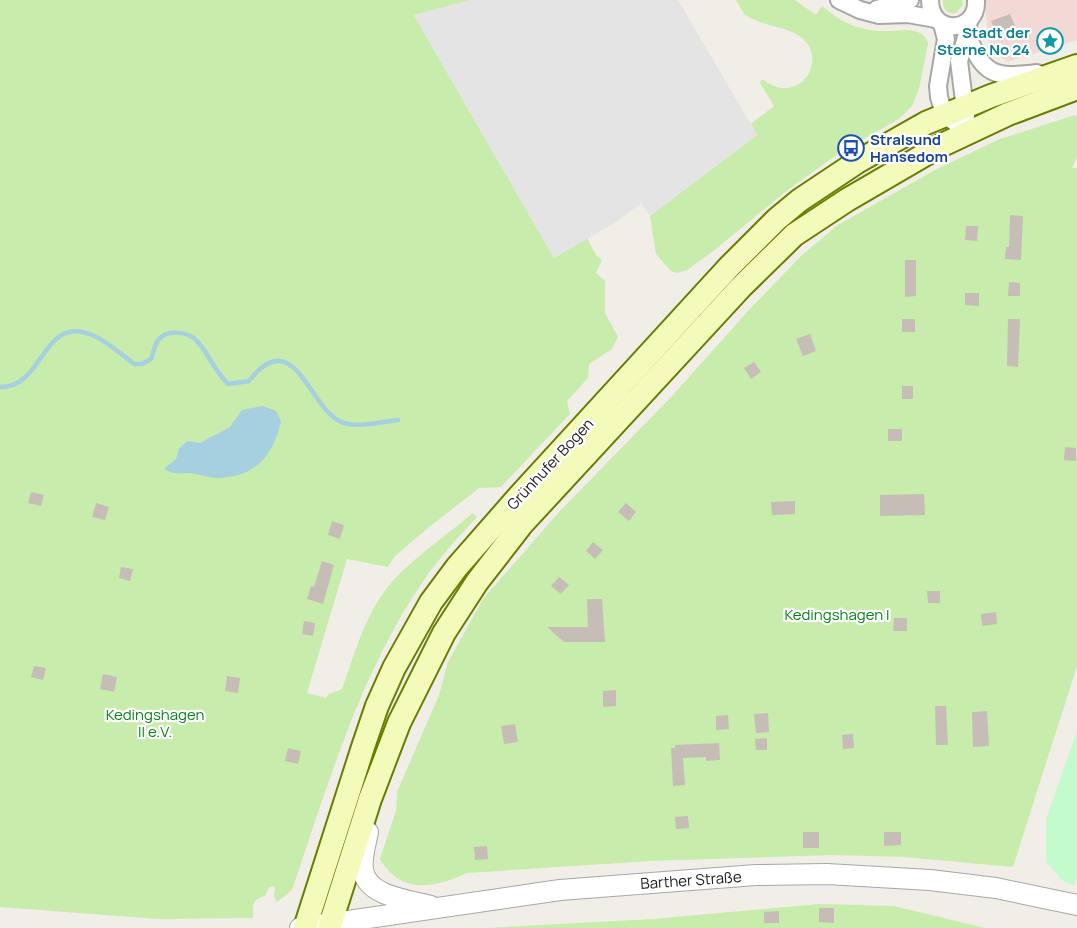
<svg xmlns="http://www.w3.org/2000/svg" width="1077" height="928" viewBox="0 0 1077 928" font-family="Manrope,sans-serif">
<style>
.commercial{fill:#f2d9d6}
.grass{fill:#c7ecac}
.park{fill:#c4fbcc}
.parking{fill:#e4e4e4}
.water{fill:#a6cfe0}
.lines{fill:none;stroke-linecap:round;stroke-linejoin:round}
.stream{stroke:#a6cfe0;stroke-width:4.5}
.building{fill:#c6beb6}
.minor-casing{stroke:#a7a7a7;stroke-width:20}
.tertiary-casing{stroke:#a7a7a7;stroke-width:22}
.secondary-casing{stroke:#687d02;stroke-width:26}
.minor{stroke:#fff;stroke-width:16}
.tertiary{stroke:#fff;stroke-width:20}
.secondary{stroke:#f4fbba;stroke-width:22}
.labels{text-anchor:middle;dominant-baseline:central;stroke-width:4.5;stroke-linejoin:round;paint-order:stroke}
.culture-label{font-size:15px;font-weight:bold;fill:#0d838f;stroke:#fff;text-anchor:end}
.transit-label{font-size:15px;font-weight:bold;fill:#164399;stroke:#fff;text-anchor:start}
.street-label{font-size:15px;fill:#202020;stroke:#fff}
.park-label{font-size:15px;fill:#08841b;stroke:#fff}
</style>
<rect width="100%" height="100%" fill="#f1eee7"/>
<polygon class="commercial" points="985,0 1077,0 1077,40 1007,62 995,53 988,40"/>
<g class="grass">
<path d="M0 0H471L414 15 554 258 587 238 596 255 602 260 596 273 605 281V313L618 337 612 349 589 364 588 378 567 401 570 414 501 487 479 488 428 528 395 556 388 567 347 559 307 693 326 698 329 694 342 689C354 656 363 621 384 592 404 564 446 536 473 513L477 517C458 537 439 558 424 580 360 673 328 785 292 890L277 902 274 896 275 886 269 887 265 896C251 900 253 905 253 918L158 919 0 907Z"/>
<path d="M736 0H795L816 15 822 6C832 14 842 22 854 26 863 29 874 31 882 31 896 32 924 24 928 44L919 89 912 106 899 119 842 151 789 189 712 252 687 270 677 273 671 271 656 254 650 216 757 135 751 124 774 106 760 83 762 79C771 85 781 91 792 87 811 82 819 56 806 42 792 25 764 28 746 15 742 12 739 5 736 0Z"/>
<path d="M943 0H962L963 5 956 13C947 14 942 9 943 0Z"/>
<path d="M1075 115 1077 117V157L1072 168H1077V666L1013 867 904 857 835 855 650 861 467 873C434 888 401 895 380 859L396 811 397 792 439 695 448 662 483 599 559 512 673 395 748 311 802 255 838 225 935 170 1000 139Z"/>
<polygon points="819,904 894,906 985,928 486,928 653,919"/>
</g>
<polygon class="park" points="1077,731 1077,879 1074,885 1063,881 1046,862 1046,819"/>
<polygon class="parking" points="471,0 678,0 757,135 650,216 641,203 616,222 554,258 414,15"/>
<path class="water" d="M263 406 276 411 281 421C273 456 256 477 218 478 211 478 203 475 195 474 184 472 174 476 164 469L176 459 179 449 187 441 200 443 230 427 242 410Z"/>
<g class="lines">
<path class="stream" d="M0 387C45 388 41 314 92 335 107 341 121 354 134 364H142L151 359C153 354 154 347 157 342 165 328 189 331 198 342 209 355 215 371 228 384L249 381C293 324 308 404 339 421 353 429 382 422 398 420"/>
</g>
<g class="building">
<polygon points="1010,14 1015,26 996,33 991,21"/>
<polygon points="1010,215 1023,216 1021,260 1005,259 1006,247 1009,247"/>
<polygon points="966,226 978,226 977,241 965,240"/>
<polygon points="905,260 916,260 916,296 905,297"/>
<polygon points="1009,282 1020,283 1020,296 1008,296"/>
<polygon points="965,293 979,293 979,306 965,305"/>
<rect x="902" y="319" width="13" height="13"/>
<polygon points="1008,319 1020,319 1018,367 1007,366"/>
<polygon points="810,334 816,351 803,356 796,339"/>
<polygon points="754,362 761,372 751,379 744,368"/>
<rect x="902" y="386" width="11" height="13"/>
<rect x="888" y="429" width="14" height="12"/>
<polygon points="1065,447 1076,448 1076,461 1064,460"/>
<polygon points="31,492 44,495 41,506 28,503"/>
<polygon points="924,494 925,515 880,516 880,495"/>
<polygon points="795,501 795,514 772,515 771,502"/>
<polygon points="96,503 109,507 105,520 92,517"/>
<polygon points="626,503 636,512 629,521 618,512"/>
<polygon points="332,521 344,525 340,539 328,535"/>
<polygon points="593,542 603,550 595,559 586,551"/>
<polygon points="322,561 334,565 323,604 307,599 311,586 314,587"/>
<polygon points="121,567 133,569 130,581 119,578"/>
<polygon points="559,577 569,585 561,594 551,586"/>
<polygon points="927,591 940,591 940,603 928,603"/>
<polygon points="587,599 602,599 605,642 564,642 547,627 588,627"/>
<polygon points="996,612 997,624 982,626 981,614"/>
<polygon points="894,618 907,618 907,631 893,631"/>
<polygon points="304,621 315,623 313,636 302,634"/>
<polygon points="34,666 46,668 43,680 31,677"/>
<polygon points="103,674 117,677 114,692 100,689"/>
<polygon points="227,676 240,678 238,693 225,691"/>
<polygon points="616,690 616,706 603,707 603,691"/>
<polygon points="935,706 946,706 948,745 936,745"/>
<polygon points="987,711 989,746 973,747 972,712"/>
<polygon points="768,713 769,732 756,733 754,714"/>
<polygon points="728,715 729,729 716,730 716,716"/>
<polygon points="515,724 518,742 504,744 501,726"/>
<polygon points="853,734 854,748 843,749 842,735"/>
<polygon points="767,738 767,750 756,750 755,739"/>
<polygon points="719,743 720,760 706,761 706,757 683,758 685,785 673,786 671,748 675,748 675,745"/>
<polygon points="288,748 301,751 298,764 285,761"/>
<polygon points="688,816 689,828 676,829 675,817"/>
<rect x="803" y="832" width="16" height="16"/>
<polygon points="884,832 901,832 901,845 884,846"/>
<polygon points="487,846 488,859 475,860 474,847"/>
<polygon points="819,908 834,908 834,923 819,922"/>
<polygon points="779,911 779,923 764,923 764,912"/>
</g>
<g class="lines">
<g class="minor-casing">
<g id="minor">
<polyline points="839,0 860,10 879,15 908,14 936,19"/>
<path d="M930 0C930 36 978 34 976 0"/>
<polyline points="877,9 910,0"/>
<polyline points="942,24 946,39 938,86 939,97 944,114 967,132"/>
<path d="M967 34C984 76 994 78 1037 73"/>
<polyline points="966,117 959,61 967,34 969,20"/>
</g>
</g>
<g class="tertiary-casing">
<g id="tertiary">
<path d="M368 832C366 843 361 858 363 870 367 897 410 900 431 906"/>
<polyline points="300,928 560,890 756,875 827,874 930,880 996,888 1077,905"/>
</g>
</g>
<g class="secondary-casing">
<g id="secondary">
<polyline points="305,928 363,747 377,706 394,668 431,602 457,567 521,494 729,267 777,219 800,200 857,162 926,123 991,96 1077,66"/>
<polyline points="329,928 370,799 399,723 444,633 477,582 522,524 741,287 794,235 847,200 938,147 1008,114 1077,88"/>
</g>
</g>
<use href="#minor" class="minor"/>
<use href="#tertiary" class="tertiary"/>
<use href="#secondary" class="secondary"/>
</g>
<defs>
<g id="sight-ring" transform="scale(1.35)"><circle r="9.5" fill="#fff" stroke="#0f9aa8" stroke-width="1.5"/><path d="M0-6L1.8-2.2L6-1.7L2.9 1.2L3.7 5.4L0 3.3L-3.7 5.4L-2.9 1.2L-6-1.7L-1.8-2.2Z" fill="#0f9aa8"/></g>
<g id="bus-ring" transform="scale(1.35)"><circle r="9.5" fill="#fff" stroke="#1a4fb4" stroke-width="1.5"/><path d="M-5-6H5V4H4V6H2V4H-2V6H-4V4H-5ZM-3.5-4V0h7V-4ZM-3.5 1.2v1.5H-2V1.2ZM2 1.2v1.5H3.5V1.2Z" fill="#1a4fb4"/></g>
</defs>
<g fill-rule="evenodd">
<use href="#sight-ring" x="1050" y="41"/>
<use href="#bus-ring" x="851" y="148"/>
</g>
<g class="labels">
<g class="culture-label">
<text x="1030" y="32">Stadt der<tspan x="1030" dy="17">Sterne No 24</tspan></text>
</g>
<g class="transit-label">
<text x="870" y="139">Stralsund<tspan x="870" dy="17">Hansedom</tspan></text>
</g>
<g class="street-label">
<text transform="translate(550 464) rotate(-47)">Grünhufer Bogen</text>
<text transform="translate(691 880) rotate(-4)">Barther Straße</text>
</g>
<g class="park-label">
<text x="837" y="614">Kedingshagen I</text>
<text x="155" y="714">Kedingshagen<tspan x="155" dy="17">II e.V.</tspan></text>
</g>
</g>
</svg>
